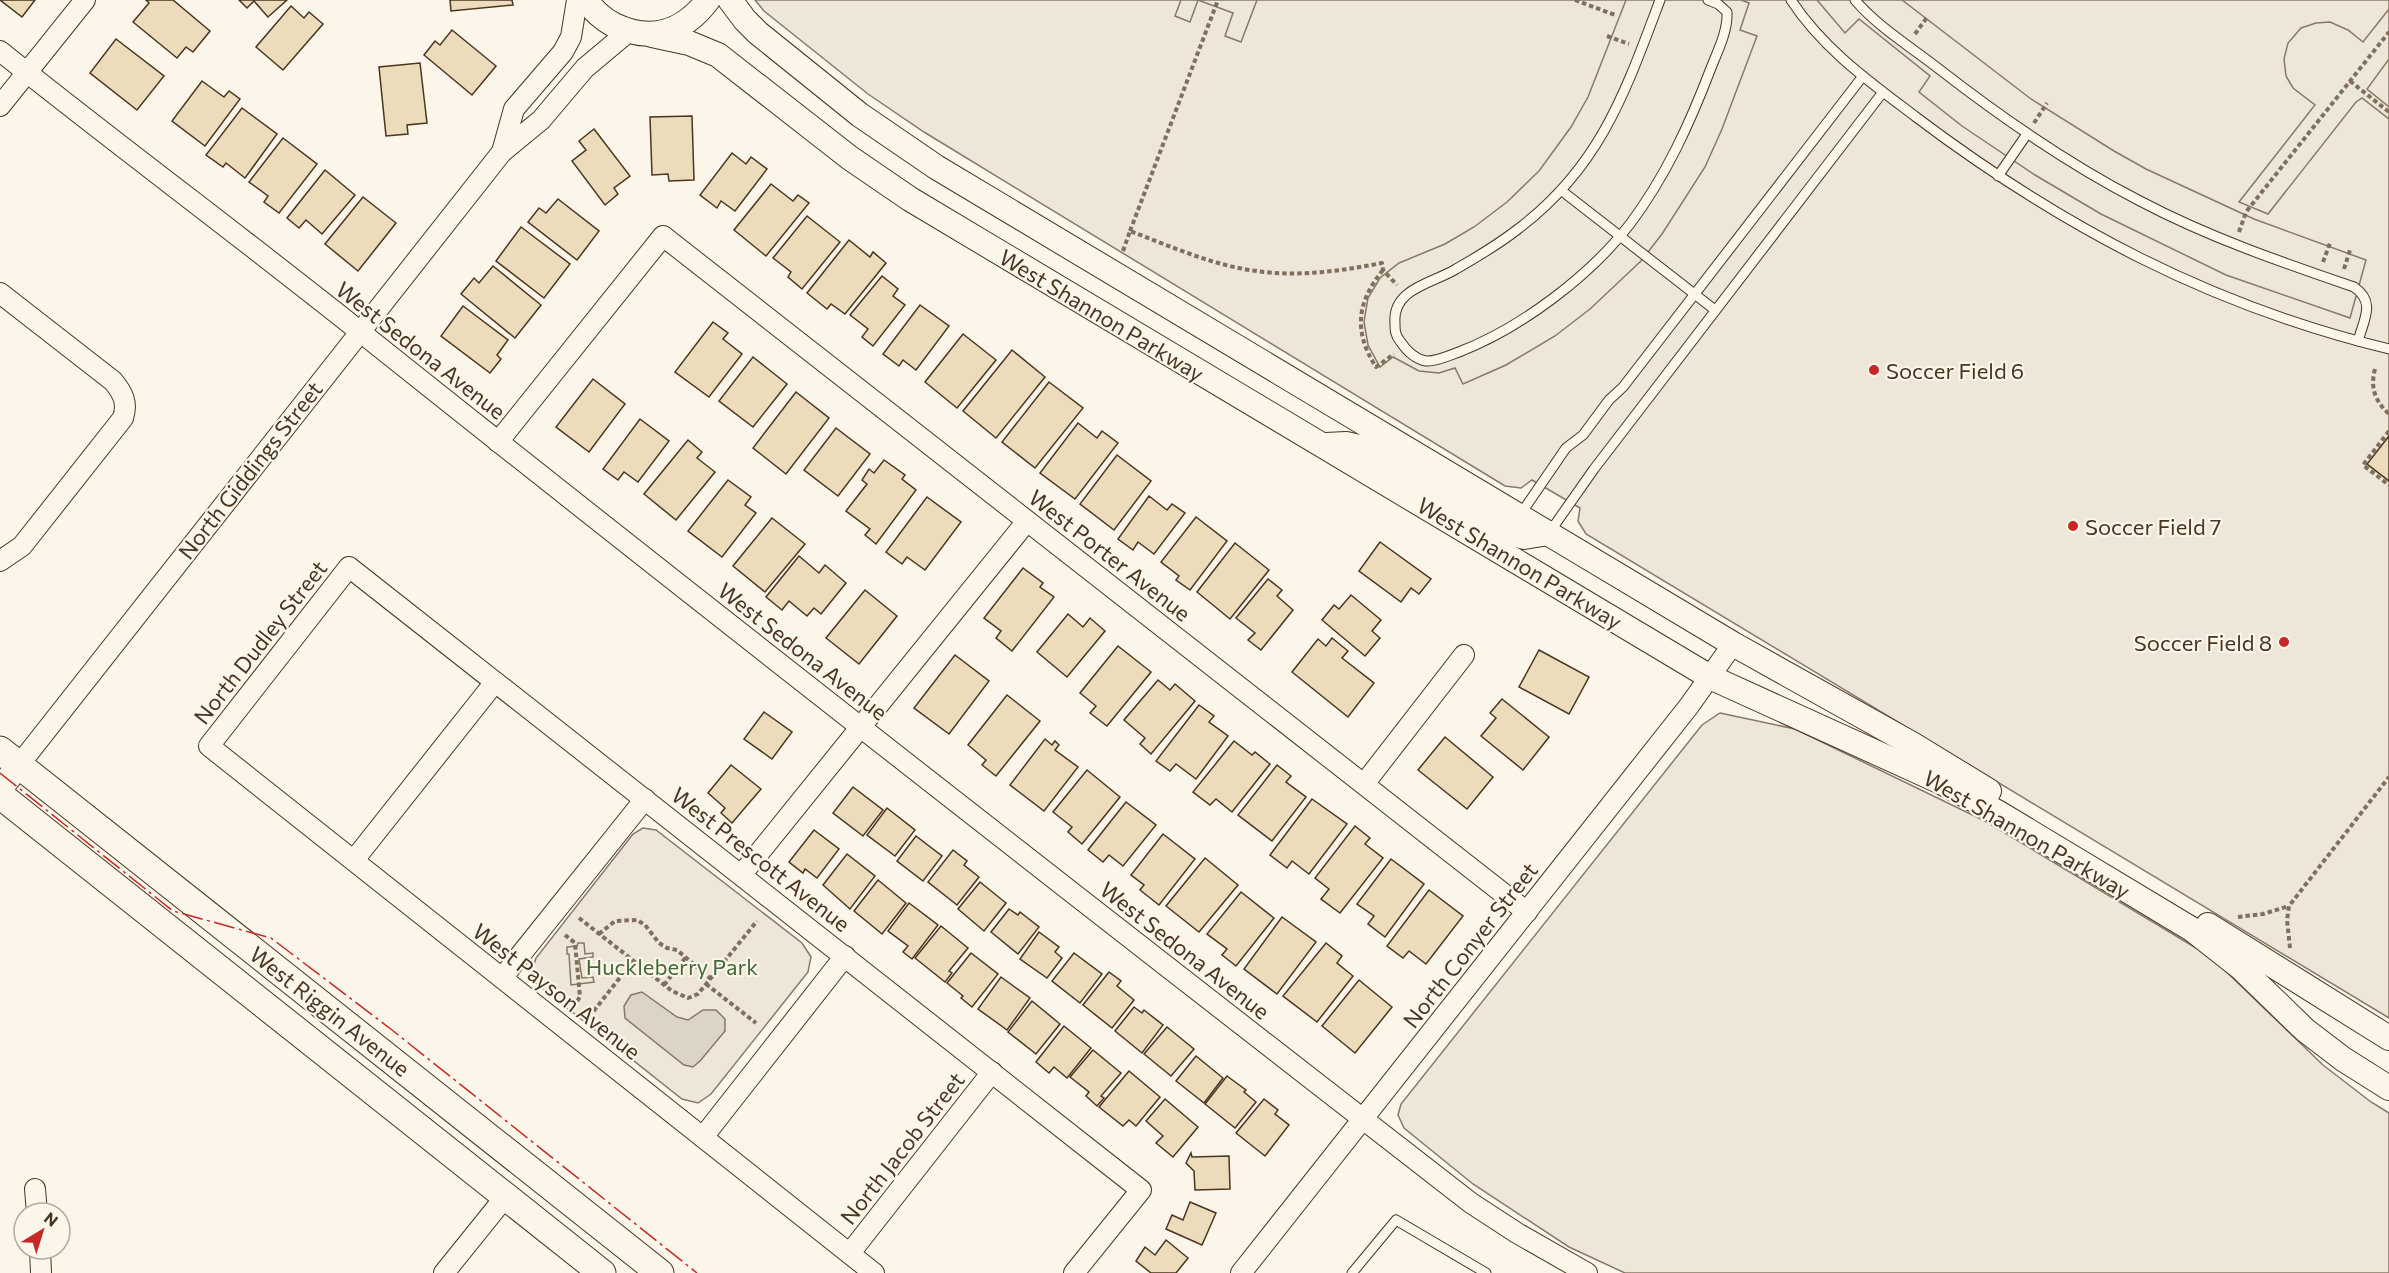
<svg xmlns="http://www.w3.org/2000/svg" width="2389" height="1273" viewBox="0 0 2389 1273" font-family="Commissioner,sans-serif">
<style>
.green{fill:#ede6d9;stroke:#887966;stroke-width:1.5}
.parking{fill:#ede7d9;stroke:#887966;stroke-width:1.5}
.water{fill:#dcd4c6;stroke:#887966;stroke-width:1.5}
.building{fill:#ecdcbc;stroke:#4a3520;stroke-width:1.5}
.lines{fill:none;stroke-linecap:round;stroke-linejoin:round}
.service-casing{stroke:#4a3520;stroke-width:11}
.minor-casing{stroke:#4a3520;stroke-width:22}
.tertiary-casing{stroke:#4a3520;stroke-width:26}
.secondary-casing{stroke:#4a3520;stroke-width:29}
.path{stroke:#7f6f5c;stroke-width:4;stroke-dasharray:4.5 3;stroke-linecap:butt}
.service{stroke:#fbf6e9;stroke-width:9}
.minor{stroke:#fbf6e9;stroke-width:20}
.tertiary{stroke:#fbf6e9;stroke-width:24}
.secondary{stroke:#fbf6e9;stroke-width:27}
.power{stroke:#c62828;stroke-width:1.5;stroke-dasharray:21 4.5 3 4.5;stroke-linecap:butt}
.poi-dot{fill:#c62828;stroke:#fbf6e9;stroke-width:2}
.labels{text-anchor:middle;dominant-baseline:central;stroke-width:4.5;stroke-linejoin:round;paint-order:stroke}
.street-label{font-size:22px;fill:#4a3520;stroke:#fbf6e9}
.poi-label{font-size:22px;fill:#4a3520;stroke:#fbf6e9;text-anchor:start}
.park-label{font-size:22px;fill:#436837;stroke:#fbf6e9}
</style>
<rect width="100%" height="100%" fill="#fbf6e9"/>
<g class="green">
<polygon points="755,0 2389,0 2389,1018 1586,534 1578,521 1580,508 1532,480 1521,488 1505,486 924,132 868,94 764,11"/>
<polygon points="1720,713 1795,729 1985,821 2211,957 2323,1065 2371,1102 2389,1113 2389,1273 1625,1273 1569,1247 1473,1184 1404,1128 1398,1115 1401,1104 1702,725"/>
<polygon points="643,828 656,830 802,943 811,957 808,972 711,1094 698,1103 682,1099 538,985 531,974 536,958 633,834"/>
</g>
<g class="parking">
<polygon points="1181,0 1257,0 1241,42 1225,36 1233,13 1198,0 1190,22 1175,16"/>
<polygon points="1626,0 1741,0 1749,3 1740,30 1757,36 1722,129 1705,167 1662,234 1641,261 1590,309 1555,336 1506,365 1463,384 1455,368 1439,373 1419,371 1393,357 1380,367 1368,345 1364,322 1368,298 1380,278 1399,263 1445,244 1474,227 1507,202 1539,171 1571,127 1588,97"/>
<polygon points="1817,0 1902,0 2031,99 2114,151 2146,169 2254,219 2366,260 2350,318 2226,275 2101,214 2035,175 1962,126 1919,92 1930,76 1859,19 1845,33"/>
<polygon points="2389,9 2389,59 2367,89 2389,107 2389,119 2362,98 2356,102 2268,214 2239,202 2315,105 2293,88 2286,76 2284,59 2288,43 2301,28 2316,23 2330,22 2348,30 2363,42"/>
<polygon points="578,943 584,943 585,954 593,953 593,957 579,959 582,978 593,977 594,982 571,985 569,954 567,954 567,947 577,946"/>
</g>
<polygon class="water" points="642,992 677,1017 688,1020 703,1010 716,1010 725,1019 725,1031 700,1061 693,1067 684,1065 625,1018 624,1006 631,995"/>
<g class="building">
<polygon points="0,0 35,0 22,17"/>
<polygon points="146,0 173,0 210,31 193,52 186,47 177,58 133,22 149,3"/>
<polygon points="239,0 287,0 268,17 254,1 247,8"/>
<polygon points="450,0 512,0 513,5 451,11"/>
<polygon points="291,6 304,18 309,12 323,24 283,70 256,47"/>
<polygon points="452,30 496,66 472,95 424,55 435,41 440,45"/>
<polygon points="116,39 164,76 137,110 90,73"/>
<polygon points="420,63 427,123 407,125 408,134 386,136 379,67"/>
<polygon points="202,81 224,97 229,91 240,99 205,146 172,121"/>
<polygon points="242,108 277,134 245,178 226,163 223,167 206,155"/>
<polygon points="692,116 694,180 669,181 668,174 652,175 650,117"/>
<polygon points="594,129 630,176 614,188 618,194 605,205 572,161 586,150 579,141"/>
<polygon points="283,138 317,164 279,213 264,202 268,196 249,182"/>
<polygon points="732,153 746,164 751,157 767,169 735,211 721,201 717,208 700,195"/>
<polygon points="325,170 355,195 322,234 306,220 299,228 287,218"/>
<polygon points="771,184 793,201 798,195 809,203 766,256 734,230"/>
<polygon points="363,197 396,223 358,271 325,244"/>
<polygon points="558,199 599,231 577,260 528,222 539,208 546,213"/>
<polygon points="807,216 840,242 802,289 788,277 791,272 773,258"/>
<polygon points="521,227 570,264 544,298 496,261"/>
<polygon points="849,240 870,257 873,252 886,263 845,314 831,304 827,309 807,293"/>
<polygon points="493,266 541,305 515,338 461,294 474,278 479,283"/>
<polygon points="882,276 898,289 893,296 905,305 873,346 862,337 868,329 850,315"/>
<polygon points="920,305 949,326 916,370 903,360 899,366 883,354"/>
<polygon points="463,306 508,340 497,355 501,359 490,373 441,336"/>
<polygon points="713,322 728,333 723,339 742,354 709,397 675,372"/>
<polygon points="963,334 996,360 957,408 925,382"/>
<polygon points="1012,350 1045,377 996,438 963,411"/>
<polygon points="753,357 787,384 753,427 719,401"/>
<polygon points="593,379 625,404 589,452 556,427"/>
<polygon points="1049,382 1083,408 1035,468 1002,442"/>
<polygon points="796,392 829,418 786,474 753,448"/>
<polygon points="640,419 669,441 638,482 624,472 618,480 603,469"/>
<polygon points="1078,423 1097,438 1102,431 1118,443 1075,499 1040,473"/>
<polygon points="836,428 870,454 838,496 804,470"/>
<polygon points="2389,436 2389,481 2367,464"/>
<polygon points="688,440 702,452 697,458 715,472 676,520 644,494"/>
<polygon points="1117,455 1151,481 1114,530 1080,504"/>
<polygon points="884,460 905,475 902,479 916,490 876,544 865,535 870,529 846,511 867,484 862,480 869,469 874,473"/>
<polygon points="728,480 751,497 745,505 756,513 722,557 688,531"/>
<polygon points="1149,496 1167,510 1172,504 1185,513 1154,554 1138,542 1133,550 1118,539"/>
<polygon points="927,497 961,522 925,570 907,557 902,564 886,552"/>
<polygon points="1196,517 1227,541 1190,590 1176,580 1179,576 1161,562"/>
<polygon points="772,518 805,544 765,592 733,566"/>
<polygon points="1380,542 1431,579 1419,594 1411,588 1401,602 1359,571"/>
<polygon points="1235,543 1269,570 1230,619 1197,592"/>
<polygon points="799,556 819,573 825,565 846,583 821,614 814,608 807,616 789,601 782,610 766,597"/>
<polygon points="1023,568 1043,583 1040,587 1054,597 1012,651 996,638 1001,631 984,618"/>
<polygon points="1268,579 1282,590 1277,596 1293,610 1261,650 1248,640 1255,633 1236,618"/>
<polygon points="865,590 897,616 859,664 826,638"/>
<polygon points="1351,595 1381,620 1372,631 1380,638 1365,656 1322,620 1334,605 1339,609"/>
<polygon points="1068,614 1083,627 1090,618 1105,631 1067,677 1037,652"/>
<polygon points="1332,638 1348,651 1342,658 1374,683 1348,717 1292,672 1318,639 1326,646"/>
<polygon points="1118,646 1151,672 1107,726 1090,713 1096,706 1080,693"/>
<polygon points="1539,650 1589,677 1569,714 1519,687"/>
<polygon points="955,655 989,681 949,734 914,708"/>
<polygon points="1158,680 1170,690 1175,684 1195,701 1151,754 1140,744 1145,738 1124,720"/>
<polygon points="1007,695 1040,721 996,776 982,765 986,760 968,745"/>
<polygon points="1502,699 1549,737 1523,770 1481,736 1496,718 1490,713"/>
<polygon points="1199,705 1214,716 1209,722 1228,736 1196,779 1176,764 1170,771 1156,761"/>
<polygon points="764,712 792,732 772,759 744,739"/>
<polygon points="1445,737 1493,777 1467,809 1418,770"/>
<polygon points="1045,739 1052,745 1055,741 1059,745 1055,750 1078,767 1044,811 1010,785"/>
<polygon points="1234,741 1252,755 1255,752 1270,764 1232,812 1216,799 1210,805 1193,792"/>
<polygon points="731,765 761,789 732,823 721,813 725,808 708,793"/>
<polygon points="1277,765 1291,776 1286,782 1306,797 1272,841 1238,815"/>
<polygon points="1087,770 1120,797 1082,844 1068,832 1072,827 1053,812"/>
<polygon points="853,787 883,810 863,836 833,813"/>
<polygon points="1312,799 1347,824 1309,874 1292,861 1287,868 1270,855"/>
<polygon points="1126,802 1156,825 1123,866 1109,855 1103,862 1088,850"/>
<polygon points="887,808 915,830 895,856 867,835"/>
<polygon points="1355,826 1370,838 1365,844 1383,858 1340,913 1321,899 1329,889 1315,878"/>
<polygon points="814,830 839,849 817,878 805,869 803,873 789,862"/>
<polygon points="1163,834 1195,859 1159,905 1140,890 1144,885 1131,875"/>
<polygon points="916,836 942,856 923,881 897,861"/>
<polygon points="953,850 967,861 964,865 979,877 957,905 928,882"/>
<polygon points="847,854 875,876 850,909 823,885"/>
<polygon points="1205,858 1238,885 1199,932 1166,906"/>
<polygon points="1391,859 1424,884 1385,937 1368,924 1374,916 1357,904"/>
<polygon points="878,880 906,903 882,934 854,911"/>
<polygon points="980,882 1006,903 984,931 958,909"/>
<polygon points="1429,890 1463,916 1426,964 1409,951 1403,958 1387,946"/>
<polygon points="1241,892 1274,918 1236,966 1222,955 1227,949 1207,934"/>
<polygon points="909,903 938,925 912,959 903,952 908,946 888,931"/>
<polygon points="1009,909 1018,915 1020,912 1039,927 1018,954 991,932"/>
<polygon points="1282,917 1316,942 1277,994 1244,969"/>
<polygon points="941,926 968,948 949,971 952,973 945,982 915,958"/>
<polygon points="1039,932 1059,947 1055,952 1062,958 1047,978 1020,959"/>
<polygon points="1326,943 1342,956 1337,963 1353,976 1317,1022 1283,996"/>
<polygon points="971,953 998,974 972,1007 961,998 963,996 947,983"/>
<polygon points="1074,953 1102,974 1080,1003 1052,981"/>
<polygon points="1109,972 1121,981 1117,986 1134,1000 1112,1028 1083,1005"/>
<polygon points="1001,977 1030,998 1007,1030 978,1009"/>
<polygon points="1359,980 1392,1007 1355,1053 1322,1026"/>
<polygon points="1032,1001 1060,1024 1036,1054 1008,1032"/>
<polygon points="1134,1007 1142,1013 1144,1010 1163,1025 1142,1053 1115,1031"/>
<polygon points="1064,1026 1091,1048 1067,1078 1054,1067 1049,1073 1036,1062"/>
<polygon points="1167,1027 1194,1049 1171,1076 1144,1054"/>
<polygon points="1093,1050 1121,1073 1101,1096 1104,1098 1097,1106 1086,1096 1089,1092 1070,1077"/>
<polygon points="1196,1056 1223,1078 1204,1103 1176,1081"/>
<polygon points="1129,1071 1160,1097 1136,1126 1129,1120 1123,1126 1099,1107"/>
<polygon points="1227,1076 1246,1090 1244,1092 1256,1102 1235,1128 1205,1104"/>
<polygon points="1165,1099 1198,1127 1173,1157 1156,1143 1163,1136 1146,1121"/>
<polygon points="1264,1099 1278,1110 1275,1114 1289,1125 1265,1156 1236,1133"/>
<polygon points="1191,1153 1192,1157 1229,1156 1230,1189 1195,1190 1194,1171 1186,1163"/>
<polygon points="1190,1202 1216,1213 1202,1245 1166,1229 1172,1215 1183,1220"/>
<polygon points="1166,1240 1188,1258 1176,1273 1151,1273 1136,1261 1145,1247 1155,1255"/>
</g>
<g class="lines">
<g class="service-casing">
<g id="service">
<path d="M1660 0C1625 93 1600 167 1518 229 1499 244 1477 257 1456 269 1434 283 1392 288 1395 323 1395 330 1395 335 1400 341 1406 350 1414 359 1426 361 1436 362 1450 355 1459 352 1521 328 1590 276 1630 224 1666 176 1690 123 1711 68 1718 50 1728 31 1727 12L1718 4 1708 0"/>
<path d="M1791 0C1823 49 1870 82 1916 117 2062 227 2211 306 2389 349"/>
<path d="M1855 0C1878 27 1911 47 1939 69 2002 118 2068 164 2140 201 2208 237 2281 262 2354 287 2376 302 2364 319 2358 341"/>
<polyline points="1998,176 2027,134"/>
<polyline points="1562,191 1715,310"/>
<polyline points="1520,515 1566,448 1583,435 1609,400 1623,387 1863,76"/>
<polyline points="1549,533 1594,469 1883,92"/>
<polyline points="1352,1273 1396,1220 1486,1273"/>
</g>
</g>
<g class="minor-casing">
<g id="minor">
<path d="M0 51C120 147 243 238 363 334 730 627 1100 915 1471 1203L1517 1233 1587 1273"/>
<polyline points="0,106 85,0"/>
<polyline points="502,152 514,109 563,52 571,37 577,0"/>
<path d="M0 293 113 381C123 393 128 403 123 418L22 546 0 561"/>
<polyline points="498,442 663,236 1527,912"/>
<polyline points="19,765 502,152 541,120 585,68 628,32"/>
<polyline points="1364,784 1464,655"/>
<polyline points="354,860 495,682"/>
<polyline points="742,874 1027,521"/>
<polyline points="502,978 645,799"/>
<polyline points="703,1137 845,956"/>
<polyline points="35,1189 37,1213"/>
<polyline points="40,1249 41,1273"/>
<polyline points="850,1253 992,1072"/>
<polyline points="444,1273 506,1196"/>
<polyline points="874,1273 209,746 349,567 1141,1190 1074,1273"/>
<polyline points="1241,1273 1689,706 1733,644"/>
</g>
</g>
<g class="tertiary-casing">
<g id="tertiary">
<path d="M587 0C592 10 604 20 614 25 651 43 684 32 708 0"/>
<polyline points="730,0 745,20 758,33 860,115 936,167 1733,644 1912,744 1989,791"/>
<polyline points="652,35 689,43 718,55 850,158 910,199 1710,677 1941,782 1997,812 2193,930 2240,967 2305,1030 2343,1059 2389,1088"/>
<polyline points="1326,445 1346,444 1359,447 1496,529 1524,537 1549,533"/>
<polyline points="0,789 19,765"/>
<polyline points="2208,925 2389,1038"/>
</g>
</g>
<g class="secondary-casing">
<g id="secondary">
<polyline points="0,750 660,1273"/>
<polyline points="0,795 602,1273"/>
</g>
</g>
<g class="path">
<polyline points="1575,0 1615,15"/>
<polyline points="1915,34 1928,16"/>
<polyline points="1607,36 1629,44"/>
<polyline points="2350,81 2389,112"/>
<polyline points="2034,123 2047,103"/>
<polyline points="1130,231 1218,0"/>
<polyline points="2239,232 2246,212 2389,32"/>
<path d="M1123 251 1130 231C1167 245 1205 262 1244 269 1291 278 1336 272 1382 263L1383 270 1397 285"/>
<polyline points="2323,262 2330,243"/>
<polyline points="2344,269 2350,250"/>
<path d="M1383 270C1357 302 1353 331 1376 367L1394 354"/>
<path d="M2375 369C2370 388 2375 401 2389 414"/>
<polyline points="2389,431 2363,465 2389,485"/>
<polyline points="2238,917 2263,914 2289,906"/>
<polyline points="579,918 672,991 688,998 698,994 757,921"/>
<polyline points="599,934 615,921 637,920 645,925 659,943 667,948 677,950 711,979"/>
<polyline points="565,935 575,943 580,997 574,1005"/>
<polyline points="2290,948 2287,920 2289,906 2389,777"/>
<polyline points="706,984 756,1023"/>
<polyline points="664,985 686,957"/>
<polyline points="589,1017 633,961"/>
</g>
<use href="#service" class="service"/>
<use href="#minor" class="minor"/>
<use href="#tertiary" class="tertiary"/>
<use href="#secondary" class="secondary"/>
<polyline class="power" points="0,773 173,911 271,938 392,1030 697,1273"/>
</g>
<g class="poi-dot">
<circle cx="1874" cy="370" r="6"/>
<circle cx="2073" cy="526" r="6"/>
<circle cx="2284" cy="642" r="6"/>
</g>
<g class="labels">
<g class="street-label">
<text transform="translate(1102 315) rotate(31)">West Shannon Parkway</text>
<text transform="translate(421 350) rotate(38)">West Sedona Avenue</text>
<text transform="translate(250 470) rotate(-52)">North Giddings Street</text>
<text transform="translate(1110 555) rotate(38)">West Porter Avenue</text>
<text transform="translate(1520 563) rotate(31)">West Shannon Parkway</text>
<text transform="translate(260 642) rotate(-52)">North Dudley Street</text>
<text transform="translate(803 651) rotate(38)">West Sedona Avenue</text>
<text transform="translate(2027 834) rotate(30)">West Shannon Parkway</text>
<text transform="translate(761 859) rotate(38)">West Prescott Avenue</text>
<text transform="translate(1470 945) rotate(-52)">North Conyer Street</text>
<text transform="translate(1185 950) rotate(38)">West Sedona Avenue</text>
<text transform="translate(557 991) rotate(38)">West Payson Avenue</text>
<text transform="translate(330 1011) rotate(38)">West Riggin Avenue</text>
<text transform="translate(902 1148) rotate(-52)">North Jacob Street</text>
</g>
<g class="poi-label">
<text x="1886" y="370">Soccer Field 6</text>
<text x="2085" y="526">Soccer Field 7</text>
<text x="2272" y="642" text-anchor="end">Soccer Field 8</text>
</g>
<g class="park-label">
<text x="672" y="966">Huckleberry Park</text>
</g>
</g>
<g transform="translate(42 1231) rotate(38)"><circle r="28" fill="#fbf6e9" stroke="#b4a999" stroke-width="1.5"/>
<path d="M0-4.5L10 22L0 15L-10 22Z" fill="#c62828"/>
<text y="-9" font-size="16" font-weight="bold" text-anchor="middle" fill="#4a3520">N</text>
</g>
</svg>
